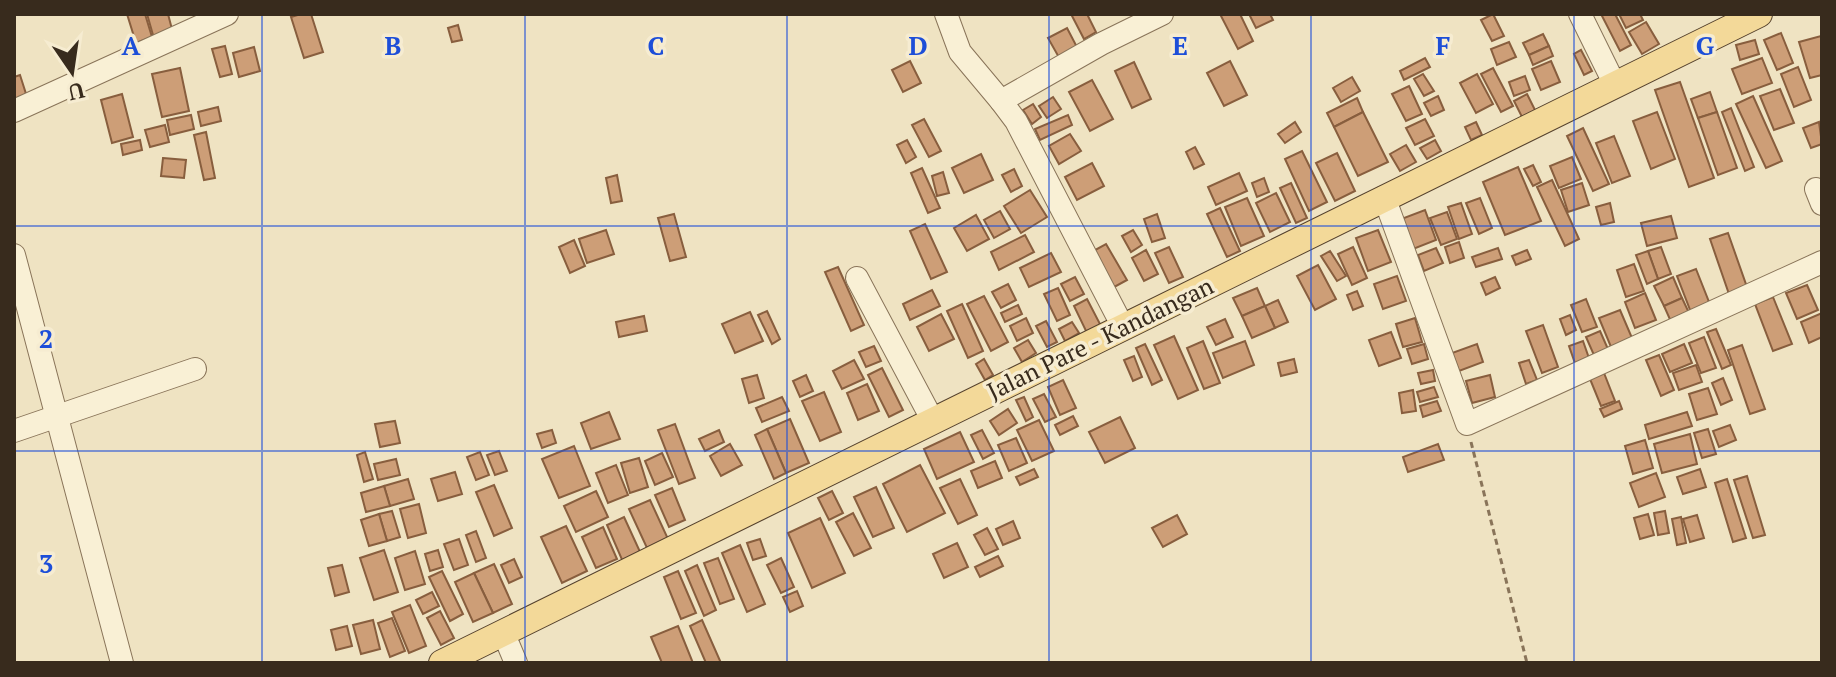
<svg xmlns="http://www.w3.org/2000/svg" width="1836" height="677" viewBox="0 0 1836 677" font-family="'PT Serif',serif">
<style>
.building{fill:#cd9e77;stroke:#885e3e;stroke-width:2}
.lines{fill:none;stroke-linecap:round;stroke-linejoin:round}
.minor-casing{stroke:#897459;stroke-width:24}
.major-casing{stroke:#56422d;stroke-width:28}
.path{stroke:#897459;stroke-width:3;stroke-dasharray:6 4;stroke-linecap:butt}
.minor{stroke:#f9f0d5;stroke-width:22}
.major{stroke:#f3d999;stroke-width:26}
.grid{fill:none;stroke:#1d4ed8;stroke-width:2;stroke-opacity:0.55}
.labels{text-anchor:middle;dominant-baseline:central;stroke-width:7;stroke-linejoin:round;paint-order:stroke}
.street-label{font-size:24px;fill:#382b1d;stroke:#f6ecd1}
.grid-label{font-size:26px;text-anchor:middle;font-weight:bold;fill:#1d4ed8;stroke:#f6ecd1;stroke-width:7;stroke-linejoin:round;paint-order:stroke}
</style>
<rect width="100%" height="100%" fill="#efe3c2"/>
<g class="building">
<polygon points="127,14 145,14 152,37 136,43"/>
<polygon points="147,14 168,14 174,37 155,42"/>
<polygon points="301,14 311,14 323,52 304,58 291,17"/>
<polygon points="1071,14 1087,14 1096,32 1084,39"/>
<polygon points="1220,14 1240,14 1253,41 1238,49"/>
<polygon points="1249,14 1270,14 1273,20 1256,28"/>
<polygon points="1493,14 1504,36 1492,41 1481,20"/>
<polygon points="1601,14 1615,14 1631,45 1620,51"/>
<polygon points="1619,14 1640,14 1643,20 1626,28"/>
<polygon points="1646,22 1659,44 1642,54 1629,32"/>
<polygon points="458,25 462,40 452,42 448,28"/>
<polygon points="1067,28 1079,51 1061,61 1048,38"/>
<polygon points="1781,33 1793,63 1777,70 1764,40"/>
<polygon points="1543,34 1549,46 1529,55 1523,43"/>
<polygon points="1821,36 1822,75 1810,78 1799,42"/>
<polygon points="1755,40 1759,54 1740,60 1736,45"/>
<polygon points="1509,42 1516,57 1497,65 1491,49"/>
<polygon points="225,46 232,74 220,77 212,49"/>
<polygon points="1549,46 1553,56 1533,65 1529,55"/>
<polygon points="254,47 260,71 239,77 233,53"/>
<polygon points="1581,50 1592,71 1584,75 1574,54"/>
<polygon points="1425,58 1430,67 1404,80 1400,71"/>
<polygon points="1762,58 1772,83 1742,94 1732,69"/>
<polygon points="910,61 921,83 903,92 892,70"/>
<polygon points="1230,61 1247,95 1224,106 1207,73"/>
<polygon points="1551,61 1560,82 1541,90 1532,69"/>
<polygon points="1134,62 1151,99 1132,108 1115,71"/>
<polygon points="1798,67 1811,100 1794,107 1781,74"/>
<polygon points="180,68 189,111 162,117 152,74"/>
<polygon points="1493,68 1513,106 1501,112 1481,74"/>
<polygon points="1423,74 1434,91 1424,96 1414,79"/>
<polygon points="1477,74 1493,104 1476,113 1460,83"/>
<polygon points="20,75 27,97 14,102 14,77"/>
<polygon points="1525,76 1530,90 1514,96 1509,82"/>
<polygon points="1352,77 1360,91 1341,102 1333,88"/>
<polygon points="1092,80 1113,119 1090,131 1069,92"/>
<polygon points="1680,82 1714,178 1689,187 1655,90"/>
<polygon points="1409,86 1422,114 1406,121 1392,94"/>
<polygon points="1780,89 1794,123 1774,130 1760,96"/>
<polygon points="1710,92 1717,112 1698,118 1691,99"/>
<polygon points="122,94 133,137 112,143 101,100"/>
<polygon points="1527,94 1536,112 1523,119 1514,101"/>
<polygon points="1438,96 1444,110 1431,116 1424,103"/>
<polygon points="1753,96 1782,161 1766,168 1736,104"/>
<polygon points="1053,97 1061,109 1047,118 1039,106"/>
<polygon points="1357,98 1363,112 1334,127 1327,113"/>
<polygon points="1033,104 1041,117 1032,124 1023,110"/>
<polygon points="218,107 221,121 201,126 198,112"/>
<polygon points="1731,108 1754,167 1745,171 1722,112"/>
<polygon points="1363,112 1388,162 1358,176 1334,127"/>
<polygon points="1657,112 1675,159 1651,169 1633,121"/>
<polygon points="1717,112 1737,168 1718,175 1698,118"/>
<polygon points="191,115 194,129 170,135 167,120"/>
<polygon points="1068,115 1072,125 1040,140 1035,129"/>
<polygon points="924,119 941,151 929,157 912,125"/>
<polygon points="1425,119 1434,136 1415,145 1406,128"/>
<polygon points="1295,122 1301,132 1285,143 1278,134"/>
<polygon points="1476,122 1482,135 1471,140 1465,127"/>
<polygon points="1819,122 1822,144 1811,148 1803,128"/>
<polygon points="165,125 169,142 150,147 145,130"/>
<polygon points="1583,128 1609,184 1593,191 1567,136"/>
<polygon points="206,132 215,178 204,180 194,135"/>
<polygon points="1070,134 1081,151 1059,164 1049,146"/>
<polygon points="1614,136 1630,176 1612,183 1596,143"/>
<polygon points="140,140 142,150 123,155 121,144"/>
<polygon points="907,140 916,157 906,163 897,145"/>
<polygon points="1435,140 1441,151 1427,159 1420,148"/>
<polygon points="1406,145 1416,162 1400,171 1390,154"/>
<polygon points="1195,147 1204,164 1194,169 1186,152"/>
<polygon points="1302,151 1327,202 1309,211 1285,159"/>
<polygon points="1337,153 1355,191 1335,201 1316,163"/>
<polygon points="981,154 993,180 964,193 952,168"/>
<polygon points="1572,157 1581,179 1559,188 1550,166"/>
<polygon points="163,158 186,160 184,178 161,176"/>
<polygon points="1092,163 1104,186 1077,200 1065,177"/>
<polygon points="1533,165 1541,182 1533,186 1524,169"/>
<polygon points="1518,167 1541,221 1505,235 1483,182"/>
<polygon points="922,168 940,208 928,213 911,173"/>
<polygon points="1014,169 1022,186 1011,192 1002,175"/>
<polygon points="943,172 949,193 937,196 932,176"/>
<polygon points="1239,173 1247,191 1216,205 1208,187"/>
<polygon points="617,175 622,201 611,203 606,178"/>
<polygon points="1264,178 1269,192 1257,197 1252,183"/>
<polygon points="1552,180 1579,239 1565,246 1537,187"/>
<polygon points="1291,183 1307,218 1296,223 1280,188"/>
<polygon points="1582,183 1589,205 1568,212 1561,190"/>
<polygon points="1030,190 1047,217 1021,233 1004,206"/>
<polygon points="1276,193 1290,222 1270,232 1256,203"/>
<polygon points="1247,198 1264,236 1241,246 1225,207"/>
<polygon points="1480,198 1492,228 1479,234 1466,203"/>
<polygon points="1461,203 1472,234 1459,239 1448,207"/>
<polygon points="1610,203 1614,222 1601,225 1596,207"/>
<polygon points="1220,208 1240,251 1227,257 1207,214"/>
<polygon points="1425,210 1436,240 1408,251 1396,221"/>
<polygon points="1000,211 1010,229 994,238 984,220"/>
<polygon points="1447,212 1457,239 1441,245 1430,218"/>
<polygon points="674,214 686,257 670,261 658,218"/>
<polygon points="1157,214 1165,238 1152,242 1144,219"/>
<polygon points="976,215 989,239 967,251 954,228"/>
<polygon points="1671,216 1677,238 1647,246 1641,223"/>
<polygon points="925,224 947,272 931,279 910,231"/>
<polygon points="606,230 614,254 587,263 579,239"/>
<polygon points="1133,230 1142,245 1131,252 1122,236"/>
<polygon points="1378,230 1391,262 1368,271 1356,238"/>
<polygon points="1728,233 1748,290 1730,297 1710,239"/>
<polygon points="1025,235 1034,252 999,270 991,252"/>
<polygon points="574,240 585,266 570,273 559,247"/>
<polygon points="1459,242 1464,258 1450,263 1445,247"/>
<polygon points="1106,244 1127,280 1107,291 1086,255"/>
<polygon points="1169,247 1183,277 1169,283 1155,253"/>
<polygon points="1353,247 1367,278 1352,285 1338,254"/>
<polygon points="1661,247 1671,274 1658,279 1648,251"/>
<polygon points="1436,248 1443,263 1424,271 1418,255"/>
<polygon points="1498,248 1502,259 1476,267 1472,257"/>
<polygon points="1146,250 1158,274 1144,281 1132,258"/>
<polygon points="1527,250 1531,259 1516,265 1512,256"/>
<polygon points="1330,251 1346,276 1337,281 1321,256"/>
<polygon points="1648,251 1658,279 1647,284 1636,255"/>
<polygon points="1051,253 1061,272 1029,287 1020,268"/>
<polygon points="1634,264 1644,291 1626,297 1617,270"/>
<polygon points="1318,265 1336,299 1315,310 1297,276"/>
<polygon points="838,267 864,325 851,331 825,272"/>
<polygon points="1696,269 1711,307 1692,315 1677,276"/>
<polygon points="1397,276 1406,301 1383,309 1374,284"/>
<polygon points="1075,277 1084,294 1070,301 1061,284"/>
<polygon points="1495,277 1500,288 1486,295 1481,283"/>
<polygon points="1673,277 1682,298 1664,306 1654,286"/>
<polygon points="1008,284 1016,300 1001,308 992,292"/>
<polygon points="1807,285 1818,310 1797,319 1786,293"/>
<polygon points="1058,288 1070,315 1057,321 1044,294"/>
<polygon points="1257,288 1265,306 1242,316 1233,298"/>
<polygon points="932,290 940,306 910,320 903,304"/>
<polygon points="1357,291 1363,306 1353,310 1347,295"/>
<polygon points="1645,293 1656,320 1635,328 1625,302"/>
<polygon points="984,296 1008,342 991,351 967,304"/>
<polygon points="1773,297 1792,344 1773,351 1755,304"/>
<polygon points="1682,298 1690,315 1672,324 1664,306"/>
<polygon points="1087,299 1101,326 1087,333 1074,306"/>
<polygon points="1586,299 1597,327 1582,332 1571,305"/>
<polygon points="1278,300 1288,322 1275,328 1265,306"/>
<polygon points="962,304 983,351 968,358 947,311"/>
<polygon points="1018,305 1022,314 1005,322 1001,313"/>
<polygon points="1265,306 1275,328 1252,338 1242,316"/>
<polygon points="1620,310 1632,338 1611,347 1599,318"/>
<polygon points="767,311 780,339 772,344 758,315"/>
<polygon points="750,312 763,341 735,353 722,324"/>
<polygon points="1822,313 1822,337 1809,343 1801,322"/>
<polygon points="941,314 954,339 929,351 917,327"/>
<polygon points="1570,315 1576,330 1566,335 1560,319"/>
<polygon points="644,316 647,331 619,337 616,322"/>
<polygon points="1026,318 1033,333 1017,341 1010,326"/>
<polygon points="1415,318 1422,342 1403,347 1396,324"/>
<polygon points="1225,319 1233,337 1216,345 1207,327"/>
<polygon points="1046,321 1057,342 1047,347 1036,326"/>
<polygon points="1072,322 1079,333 1065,341 1059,329"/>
<polygon points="1543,325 1558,367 1542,373 1526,331"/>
<polygon points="1716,329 1731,365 1722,369 1707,332"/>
<polygon points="1600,331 1611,356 1597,362 1586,337"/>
<polygon points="1391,332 1401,358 1379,366 1369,340"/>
<polygon points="1174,336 1198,390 1178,399 1154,345"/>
<polygon points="1704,337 1716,368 1701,373 1689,343"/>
<polygon points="1028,340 1036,353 1022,362 1014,348"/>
<polygon points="1203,341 1220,383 1204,389 1187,348"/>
<polygon points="1245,341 1254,365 1223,378 1213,353"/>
<polygon points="1583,341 1591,364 1577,369 1569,346"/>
<polygon points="1145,344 1162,380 1152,385 1136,348"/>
<polygon points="1424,344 1428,359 1412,364 1407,349"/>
<polygon points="1477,344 1483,362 1459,371 1452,353"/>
<polygon points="1684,344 1692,363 1670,372 1662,354"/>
<polygon points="1742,345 1765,409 1750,414 1728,350"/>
<polygon points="874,346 881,361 866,367 859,352"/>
<polygon points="1659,355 1674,390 1661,396 1646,360"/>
<polygon points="1134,356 1142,377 1133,381 1124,360"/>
<polygon points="984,359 993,375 985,380 976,364"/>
<polygon points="1294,359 1297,372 1281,376 1278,363"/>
<polygon points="854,360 864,379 842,389 833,371"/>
<polygon points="1529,360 1537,380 1526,384 1519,363"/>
<polygon points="1696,365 1702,382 1679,390 1673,373"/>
<polygon points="882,368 903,410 889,417 868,375"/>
<polygon points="1433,370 1435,381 1421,384 1418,373"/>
<polygon points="1604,373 1615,401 1601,406 1590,379"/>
<polygon points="757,375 764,398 749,403 742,379"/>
<polygon points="806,375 813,391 800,397 793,381"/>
<polygon points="1490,375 1495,397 1472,403 1466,381"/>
<polygon points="1723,378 1732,400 1721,405 1712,383"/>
<polygon points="1063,380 1076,408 1060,415 1048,387"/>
<polygon points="867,384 879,411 858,420 847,393"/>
<polygon points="1434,387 1438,397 1420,402 1417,392"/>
<polygon points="1708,388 1717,414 1697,420 1689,394"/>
<polygon points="1413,390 1416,411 1402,413 1399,393"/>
<polygon points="824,392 841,432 820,441 802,401"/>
<polygon points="1044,394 1056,417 1045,422 1033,399"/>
<polygon points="782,397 789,411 762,422 756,408"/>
<polygon points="1024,397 1033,417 1026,421 1016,400"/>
<polygon points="1437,401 1441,411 1423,417 1420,406"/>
<polygon points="1619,401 1622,409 1604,417 1600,409"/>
<polygon points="1008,409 1017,423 999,435 990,421"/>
<polygon points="609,412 620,439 591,449 581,423"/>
<polygon points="1687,412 1692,426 1649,439 1645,425"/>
<polygon points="1073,416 1078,426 1060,435 1055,425"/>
<polygon points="1120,417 1135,448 1105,463 1089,432"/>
<polygon points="790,419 809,463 786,473 767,429"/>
<polygon points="1039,420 1054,451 1032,461 1017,430"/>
<polygon points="395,421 400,443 380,447 375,424"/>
<polygon points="675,424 695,478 679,484 658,430"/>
<polygon points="1730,425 1736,440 1719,447 1713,431"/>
<polygon points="767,429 786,473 774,479 755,435"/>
<polygon points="1708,429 1716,454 1702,458 1694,433"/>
<polygon points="552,430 556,443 542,448 537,434"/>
<polygon points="719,430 724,442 705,451 699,439"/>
<polygon points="982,430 994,453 983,459 971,435"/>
<polygon points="960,432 974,462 937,479 924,449"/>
<polygon points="1690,434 1697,464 1662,473 1654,444"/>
<polygon points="1016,438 1027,463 1009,471 998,445"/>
<polygon points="1645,440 1653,468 1633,474 1625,446"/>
<polygon points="730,444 742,465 721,476 710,456"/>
<polygon points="1438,444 1444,460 1408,472 1403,457"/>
<polygon points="574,446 590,486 559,498 542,459"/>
<polygon points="499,451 507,471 495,475 487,455"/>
<polygon points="365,452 373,479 364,482 357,455"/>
<polygon points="480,452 489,475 476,480 467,457"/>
<polygon points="662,453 673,477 655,485 645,461"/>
<polygon points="639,458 648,487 630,493 621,463"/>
<polygon points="396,459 400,475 378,480 374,464"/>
<polygon points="995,461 1002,478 978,488 971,471"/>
<polygon points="616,465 628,495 608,503 596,473"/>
<polygon points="920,465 945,513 907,532 883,484"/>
<polygon points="1034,469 1038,477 1020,485 1016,477"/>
<polygon points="1700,469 1706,487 1683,494 1677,477"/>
<polygon points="455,472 462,494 438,501 431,479"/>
<polygon points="1656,473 1665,497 1639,507 1630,483"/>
<polygon points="1747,476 1765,535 1753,538 1734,480"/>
<polygon points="408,479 414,499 390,506 384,486"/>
<polygon points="960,479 977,515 958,524 940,488"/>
<polygon points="1727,479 1746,538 1733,542 1715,483"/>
<polygon points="494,485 512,528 494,536 476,492"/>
<polygon points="384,486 390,506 366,512 361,493"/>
<polygon points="876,487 894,528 873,537 854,497"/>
<polygon points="672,488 685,520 669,527 655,495"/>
<polygon points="596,491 608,517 576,532 564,506"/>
<polygon points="832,491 843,513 829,520 818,498"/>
<polygon points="650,500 668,539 647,548 629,509"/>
<polygon points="419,504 426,533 408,538 400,509"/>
<polygon points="392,511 400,537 387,541 379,514"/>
<polygon points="1665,511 1669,533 1658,535 1654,513"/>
<polygon points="853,513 871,548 854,556 836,522"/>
<polygon points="379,514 387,541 369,546 361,520"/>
<polygon points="1648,514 1654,535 1640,539 1634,518"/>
<polygon points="1177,515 1187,534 1163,547 1152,528"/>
<polygon points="1697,515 1704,538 1690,542 1683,519"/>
<polygon points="624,517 641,554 623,562 607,525"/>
<polygon points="1681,517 1686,543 1677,545 1672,519"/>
<polygon points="820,518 845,573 812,588 788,533"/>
<polygon points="1013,521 1020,538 1003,545 996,529"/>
<polygon points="566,526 587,571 562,583 541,537"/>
<polygon points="603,527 617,559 596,568 582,537"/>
<polygon points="987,528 998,549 985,555 974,535"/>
<polygon points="476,531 486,558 476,562 466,535"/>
<polygon points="459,539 468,565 454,570 444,544"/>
<polygon points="760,539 766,556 753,560 747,543"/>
<polygon points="957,543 968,567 944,578 933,554"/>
<polygon points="740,545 765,604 747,612 722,553"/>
<polygon points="384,550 398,592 374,600 360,558"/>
<polygon points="438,550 443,567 430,571 425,554"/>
<polygon points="415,551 425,584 405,590 395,558"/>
<polygon points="998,556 1003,566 980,577 975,567"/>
<polygon points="718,558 734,599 720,604 704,563"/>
<polygon points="781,558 794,587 781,593 767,565"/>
<polygon points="514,559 522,577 509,583 501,565"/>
<polygon points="494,564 512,604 493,613 474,573"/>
<polygon points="342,565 349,592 335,596 328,568"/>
<polygon points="697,565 716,610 704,616 685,571"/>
<polygon points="442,571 463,614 450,621 429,577"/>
<polygon points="678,571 696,613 681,619 664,577"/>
<polygon points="474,573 493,613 473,622 455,582"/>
<polygon points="797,591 803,606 790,612 783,597"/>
<polygon points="432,592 439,606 423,614 416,600"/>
<polygon points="410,605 426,646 409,653 392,612"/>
<polygon points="440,611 454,638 441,645 427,618"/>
<polygon points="392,618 405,651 390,657 378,623"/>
<polygon points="373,620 380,649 361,654 353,625"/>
<polygon points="702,620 721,663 706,663 690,626"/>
<polygon points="347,626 352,646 336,650 331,630"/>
<polygon points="678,626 693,663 662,663 651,637"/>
</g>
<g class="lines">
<g class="minor-casing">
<g id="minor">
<polyline points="946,14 960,52 1001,101"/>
<polyline points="1580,14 1615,85"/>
<polyline points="14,111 227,14"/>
<polyline points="1816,189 1822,204"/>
<polyline points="1384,197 1467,424 1822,262"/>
<polyline points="14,255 122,663"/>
<polyline points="857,278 933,421"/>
<polyline points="1123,327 1016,121 1001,101 1101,44 1162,14"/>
<polyline points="14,431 195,369"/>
<polyline points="503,632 516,663"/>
</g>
</g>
<g class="major-casing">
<polyline id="major" points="442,663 1759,14"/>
</g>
<polyline class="path" points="1471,442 1527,663"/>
<use href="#minor" class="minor"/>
<use href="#major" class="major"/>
</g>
<path class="grid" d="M262 14V663M525 14V663M787 14V663M1049 14V663M1311 14V663M1574 14V663M14 226H1822M14 451H1822"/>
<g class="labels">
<g class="street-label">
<text transform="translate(1100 338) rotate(-26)">Jalan Pare - Kandangan</text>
</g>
</g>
<g class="grid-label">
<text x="131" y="55">A</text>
<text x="393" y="55">B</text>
<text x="656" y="55">C</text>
<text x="918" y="55">D</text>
<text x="1180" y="55">E</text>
<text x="1443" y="55">F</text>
<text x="1705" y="55">G</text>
<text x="46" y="348">2</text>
<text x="46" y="573">3</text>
</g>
<rect width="1836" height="677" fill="none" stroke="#382b1d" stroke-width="32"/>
<g transform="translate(72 72) rotate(167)" stroke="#f6ecd1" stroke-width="6" paint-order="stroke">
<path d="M0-6L14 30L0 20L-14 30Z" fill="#382b1d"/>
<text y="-12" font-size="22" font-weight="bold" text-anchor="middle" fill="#382b1d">U</text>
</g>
</svg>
